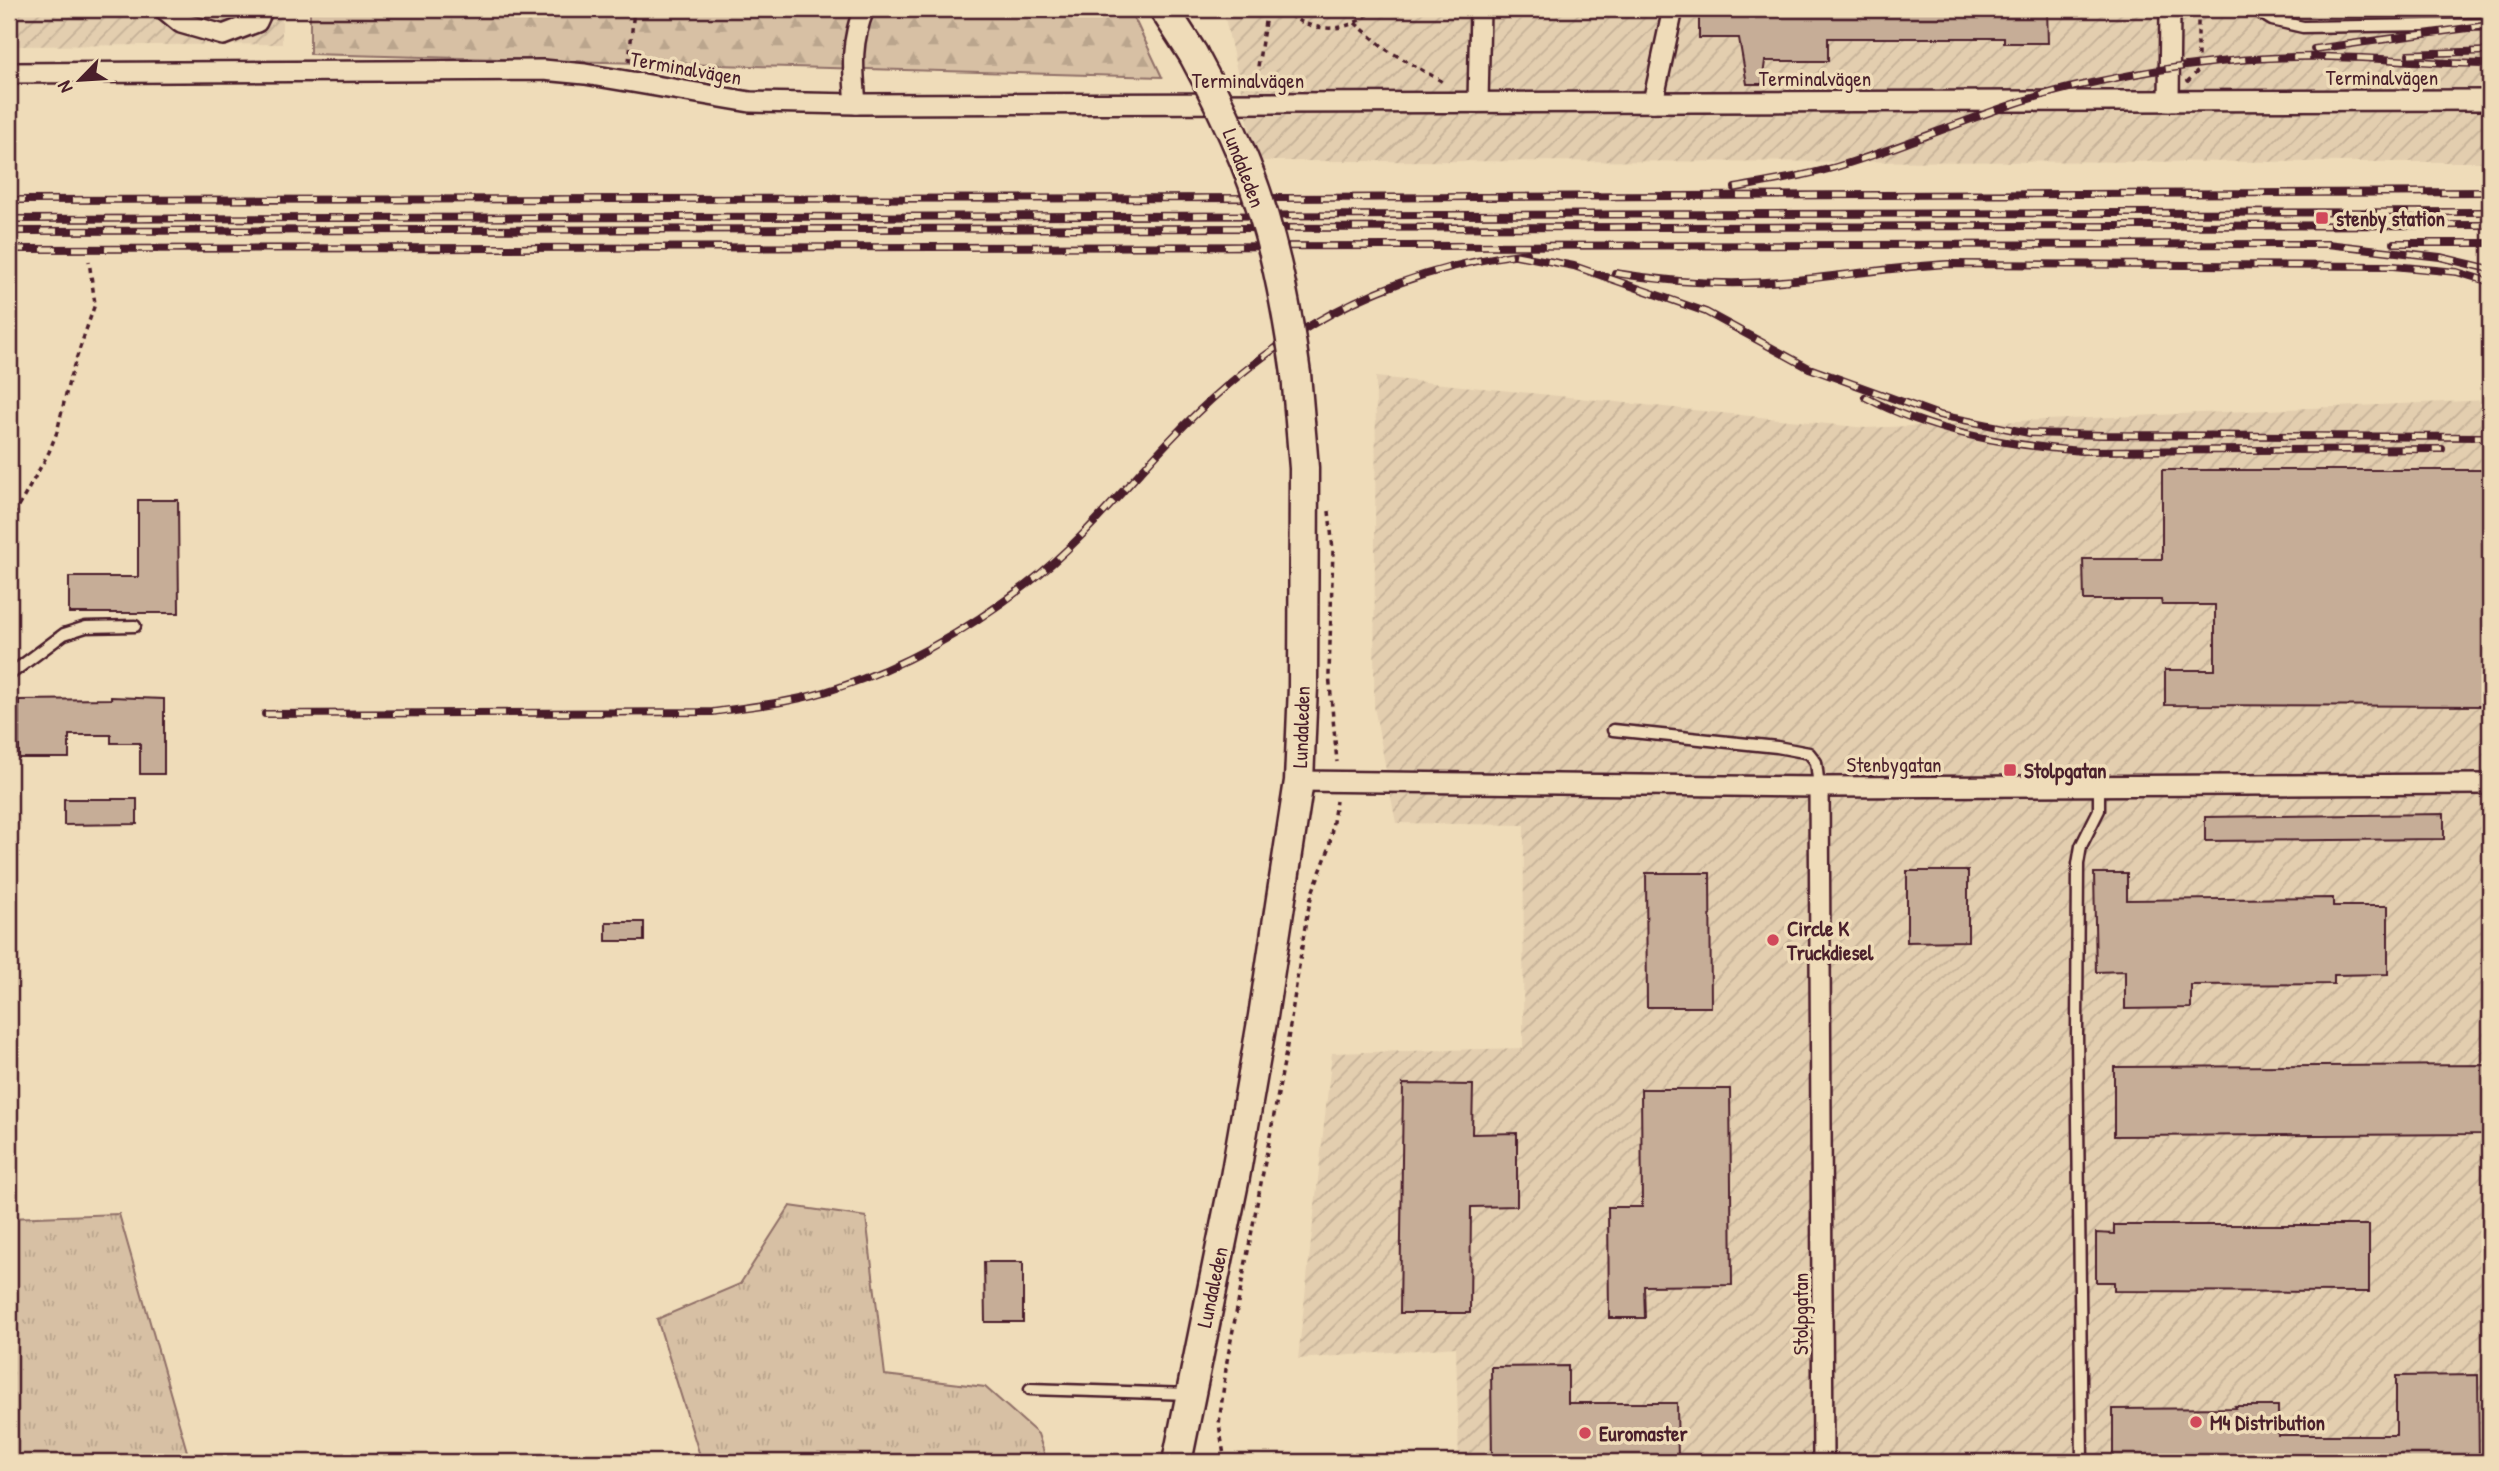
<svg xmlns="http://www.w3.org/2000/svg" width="2499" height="1471" viewBox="0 0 2499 1471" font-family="'Patrick Hand',sans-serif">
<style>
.industrial{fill:url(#industrial-furrows)}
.grass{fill:url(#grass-tufts);stroke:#907068;stroke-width:2}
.forest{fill:url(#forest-firs);stroke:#907068;stroke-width:2}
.building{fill:#c6ad97;stroke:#4a1f2b;stroke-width:2}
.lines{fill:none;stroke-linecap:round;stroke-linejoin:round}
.lane-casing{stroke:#4a1f2b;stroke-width:15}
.street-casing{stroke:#4a1f2b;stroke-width:24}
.secondary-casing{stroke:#4a1f2b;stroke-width:33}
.path{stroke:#4a1f2b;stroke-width:3.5;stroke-dasharray:5 5;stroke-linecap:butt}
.lane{stroke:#efdcb9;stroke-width:10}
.street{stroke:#efdcb9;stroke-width:19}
.secondary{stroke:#efdcb9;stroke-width:28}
.rail-casing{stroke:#4a1f2b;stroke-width:8}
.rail{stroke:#efdcb9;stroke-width:5;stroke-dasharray:16;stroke-linecap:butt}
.secondary-bridge-casing{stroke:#4a1f2b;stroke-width:33;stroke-linecap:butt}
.secondary-bridge{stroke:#efdcb9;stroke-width:28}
.poi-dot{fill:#d1495b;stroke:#efdcb9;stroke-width:2.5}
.labels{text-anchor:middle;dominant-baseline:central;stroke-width:7;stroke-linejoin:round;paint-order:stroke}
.street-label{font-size:21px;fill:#4a1f2b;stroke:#efdcb9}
.poi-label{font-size:21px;font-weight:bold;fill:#4a1f2b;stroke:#efdcb9;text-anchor:start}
</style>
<defs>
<pattern id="industrial-furrows" width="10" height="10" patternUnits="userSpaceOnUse" patternTransform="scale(1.75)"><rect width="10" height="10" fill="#e3ceaf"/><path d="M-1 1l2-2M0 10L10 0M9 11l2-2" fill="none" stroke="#c4b097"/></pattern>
<pattern id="grass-tufts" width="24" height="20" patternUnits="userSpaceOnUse" patternTransform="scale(1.75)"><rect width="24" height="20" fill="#d7c0a4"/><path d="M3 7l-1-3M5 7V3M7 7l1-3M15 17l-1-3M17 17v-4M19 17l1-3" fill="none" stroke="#baa58d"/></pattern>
<pattern id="forest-firs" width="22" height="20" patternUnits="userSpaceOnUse" patternTransform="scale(1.75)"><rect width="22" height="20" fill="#d7c0a4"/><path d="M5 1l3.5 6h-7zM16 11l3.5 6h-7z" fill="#baa58d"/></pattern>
</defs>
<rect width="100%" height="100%" fill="#efdcb9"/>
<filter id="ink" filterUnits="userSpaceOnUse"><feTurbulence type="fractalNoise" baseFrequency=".0143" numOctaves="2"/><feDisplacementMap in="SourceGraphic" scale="14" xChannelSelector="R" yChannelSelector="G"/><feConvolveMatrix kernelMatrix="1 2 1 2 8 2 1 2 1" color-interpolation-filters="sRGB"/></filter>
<g filter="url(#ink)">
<g class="industrial">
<polygon points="9,9 282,9 282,44 9,46"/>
<polygon points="1223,9 2490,9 2490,162 1257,161"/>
<polygon points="1376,377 1866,428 2490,400 2490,1462 1459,1462 1456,1347 1298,1359 1332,1053 1523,1048 1524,825 1396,823 1374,706"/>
</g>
<g class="grass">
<polygon points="790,1206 866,1217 885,1375 985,1387 1038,1434 1047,1462 702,1462 657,1319 740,1284"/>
<polygon points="119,1214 190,1462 9,1462 9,1218"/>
</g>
<polygon class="forest" points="310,9 1130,9 1162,77 310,54"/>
<g class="building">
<polygon points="1699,9 2047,9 2048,43 2004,43 2004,38 1828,38 1828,61 1765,61 1762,84 1747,84 1739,38 1699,38"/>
<polygon points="2162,470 2490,470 2490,706 2165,705 2165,670 2215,670 2215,605 2162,605 2161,600 2084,600 2083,559 2162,559"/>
<polygon points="138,500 178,500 179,613 69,613 69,577 138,577"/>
<polygon points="111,697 164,699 164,774 140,774 140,743 111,743 111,735 69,735 69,758 19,758 19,700 111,699"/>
<polygon points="64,799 137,799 137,824 64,825"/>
<polygon points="2444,814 2444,839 2205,841 2205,817"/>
<polygon points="1907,871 1968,871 1968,941 1907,942"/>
<polygon points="1646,873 1710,873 1711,1007 1647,1007"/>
<polygon points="2094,873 2127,873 2127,900 2333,898 2333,906 2388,906 2388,974 2334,975 2334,984 2191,985 2191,1008 2125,1009 2125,971 2096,972"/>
<rect x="606" y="922" width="38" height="19"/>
<polygon points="2490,1065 2490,1134 2114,1136 2114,1067"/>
<polygon points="1403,1084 1473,1085 1472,1134 1517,1133 1517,1206 1471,1207 1470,1313 1400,1313"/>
<polygon points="1641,1089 1730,1089 1732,1285 1644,1286 1645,1318 1609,1318 1608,1207 1642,1207"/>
<polygon points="2114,1225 2369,1225 2369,1292 2114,1291 2114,1282 2096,1282 2096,1233 2114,1234"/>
<polygon points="984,1262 1023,1262 1023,1322 985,1322"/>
<polygon points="1568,1366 1568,1403 1677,1403 1678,1462 1492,1462 1491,1367"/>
<polygon points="2478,1375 2479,1462 2113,1462 2113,1409 2236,1408 2235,1406 2278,1406 2278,1435 2396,1435 2396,1376"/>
</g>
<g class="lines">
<g class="lane-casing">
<g id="lane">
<polyline points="2254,9 2272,20 2303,27 2490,24"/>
<polyline points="9,675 64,634 86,627 135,626"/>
<polyline points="1613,730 1777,747 1809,753 1816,762 1819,787"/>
<polyline points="1030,1389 1190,1394"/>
<polyline points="2082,1462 2077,1033 2078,864 2081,846 2099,810 2099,786"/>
</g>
</g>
<g class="street-casing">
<g id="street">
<polyline points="164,9 181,23 223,35 257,22 263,9"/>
<polyline points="9,73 543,70 585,74 750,102 856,104 2490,100"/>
<polyline points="2169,101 2170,9"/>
<polyline points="1478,102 1480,9"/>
<polyline points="1653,102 1673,9"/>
<path d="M856 104C853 68 850 44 864 9"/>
<polyline points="1299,781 1819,787 2490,784"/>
<polyline points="1819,787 1823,1462"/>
</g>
</g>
<g class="secondary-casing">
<g id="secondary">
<polyline points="1164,9 1193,54"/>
<polyline points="1177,1462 1235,1177 1263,1016 1299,781 1303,687 1304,468 1296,374"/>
</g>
</g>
<g class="path">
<path d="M1281 9C1310 33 1346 36 1374 9"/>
<polyline points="1355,23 1387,50 1443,82"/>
<polyline points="629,62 634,9"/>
<polyline points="2187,82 2198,71 2198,9"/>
<polyline points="1255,86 1267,9"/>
<polyline points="1329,511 1333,550 1329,674 1337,762"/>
<polyline points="9,524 49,452 57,432 70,377 95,304 89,261"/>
<polyline points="1225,1462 1219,1424 1227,1361 1286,1052 1306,920 1312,893 1329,849 1336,801"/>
</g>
<use href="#lane" class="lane"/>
<use href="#street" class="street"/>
<use href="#secondary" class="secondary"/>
<g class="rail-casing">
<g id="rail">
<polyline points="2314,49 2490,25"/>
<polyline points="2409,54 2490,51"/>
<path d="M1735 188C1773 181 1812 175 1849 163 1923 140 1994 106 2069 88 2154 68 2245 55 2332 57 2385 58 2437 64 2490 64"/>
<polyline points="9,200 1283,198 2490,192"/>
<polyline points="9,219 2490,212"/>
<polyline points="9,231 2490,225"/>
<polyline points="2394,243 2490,243"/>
<polyline points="9,249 2327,244 2440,257 2490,269"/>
<polyline points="1516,255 1574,266 1706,312 1809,368 1939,415 2029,433 2102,435 2488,437"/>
<path d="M1615 273C1670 282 1726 286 1782 281 1838 277 1892 267 1948 264L2393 266 2457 272 2490 282"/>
<path d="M1865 397C1932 433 2007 445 2082 451L2442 449"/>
<path d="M265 714 713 712C754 706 797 702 837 688 905 666 969 629 1026 585 1081 543 1123 489 1171 439 1270 335 1382 270 1527 253"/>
</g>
</g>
<use href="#rail" class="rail"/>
<g class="secondary-bridge-casing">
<path id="secondary-bridge" d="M1193 54C1212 89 1229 124 1244 160 1272 228 1286 302 1296 374"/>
</g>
<use href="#secondary-bridge" class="secondary-bridge"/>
</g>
</g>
<g class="poi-dot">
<rect x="2315" y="211" width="14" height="14" rx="3.5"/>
<rect x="2003" y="763" width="14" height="14" rx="3.5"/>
<circle cx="1773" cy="940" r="7"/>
<circle cx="2196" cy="1422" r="7"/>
<circle cx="1585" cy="1433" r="7"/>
</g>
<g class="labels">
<g class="street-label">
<text transform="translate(686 68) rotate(10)">Terminalvägen</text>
<text x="2382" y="77">Terminalvägen</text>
<text x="1815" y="78">Terminalvägen</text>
<text x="1248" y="80">Terminalvägen</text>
<text transform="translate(1244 168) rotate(69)">Lundaleden</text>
<text transform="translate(1301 727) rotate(-88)">Lundaleden</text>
<text x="1894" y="764">Stenbygatan</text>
<text transform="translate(1212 1287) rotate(-78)">Lundaleden</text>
<text transform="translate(1800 1314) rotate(-90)">Stolpgatan</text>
</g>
<g class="poi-label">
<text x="2336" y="218">stenby station</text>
<text x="2024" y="770">Stolpgatan</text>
<text x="1787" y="928">Circle K<tspan x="1787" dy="24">Truckdiesel</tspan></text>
<text x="2210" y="1422">M4 Distribution</text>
<text x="1599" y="1433">Euromaster</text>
</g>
</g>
<rect width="2499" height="1471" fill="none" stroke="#efdcb9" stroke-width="35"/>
<rect x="18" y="18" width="2464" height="1436" fill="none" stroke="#4a1f2b" stroke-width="2.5" filter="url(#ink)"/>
<g transform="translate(80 80) rotate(245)" stroke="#efdcb9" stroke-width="5" paint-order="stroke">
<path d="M0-5L12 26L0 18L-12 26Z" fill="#4a1f2b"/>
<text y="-10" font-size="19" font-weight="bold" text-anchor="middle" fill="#4a1f2b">N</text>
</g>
</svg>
